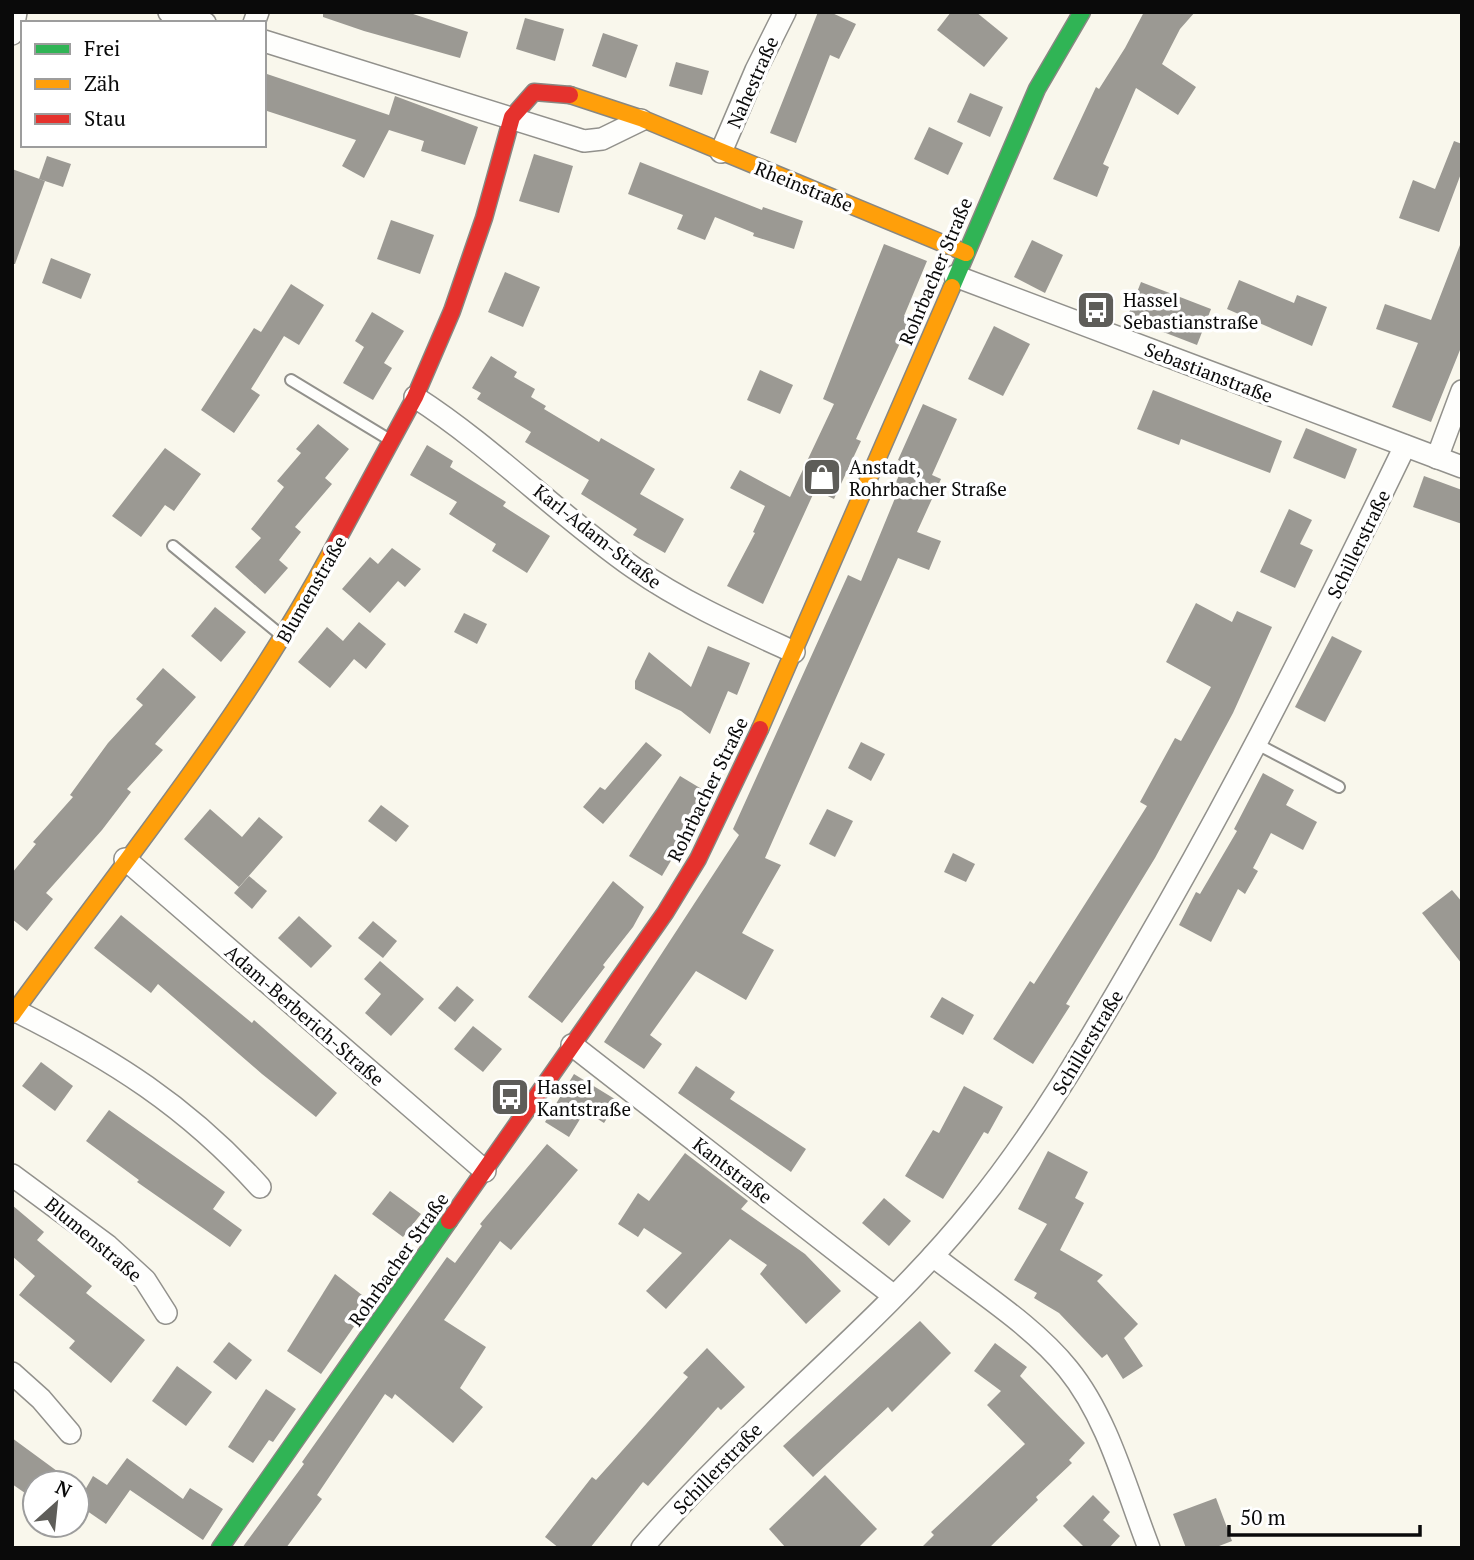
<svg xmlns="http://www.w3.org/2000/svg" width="1474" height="1560" viewBox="0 0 1474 1560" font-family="'PT Serif',serif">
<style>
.building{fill:#9b9993}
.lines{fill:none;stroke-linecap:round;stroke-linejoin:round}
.lane-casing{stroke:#92918c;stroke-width:14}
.street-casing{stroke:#92918c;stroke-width:24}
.fast-casing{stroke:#888782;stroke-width:19}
.slow-casing{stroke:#888782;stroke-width:19}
.jam-casing{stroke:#888782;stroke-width:19}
.lane{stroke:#fefefc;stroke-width:10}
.street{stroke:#fefefc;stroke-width:21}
.fast{stroke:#30b455;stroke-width:16}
.slow{stroke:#ff9f0a;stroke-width:16}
.jam{stroke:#e5322d;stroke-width:16}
.labels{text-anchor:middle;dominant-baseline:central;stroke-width:7;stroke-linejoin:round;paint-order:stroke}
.street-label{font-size:19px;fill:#0a0a0a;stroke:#fff}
.poi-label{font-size:19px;fill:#0a0a0a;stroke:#fff;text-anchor:start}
</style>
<rect width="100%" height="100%" fill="#f9f7ec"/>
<g class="building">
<polygon points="323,12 407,12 468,32 460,58 364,31 323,17"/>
<polygon points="818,12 830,12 856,24 839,59 830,55 796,143 770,133"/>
<polygon points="951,12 976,12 1008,38 984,67 937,30"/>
<polygon points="1144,12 1195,12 1180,29 1162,64 1196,87 1178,115 1136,88 1103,164 1109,167 1097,197 1053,179 1096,87 1099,89 1125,48"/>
<polygon points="525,18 564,29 555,61 516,49"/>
<polygon points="603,33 638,45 626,78 592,66"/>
<polygon points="676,62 709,71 702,95 669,86"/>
<polygon points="264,73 389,115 395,96 478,127 465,165 421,151 424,141 389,130 364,178 342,166 356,140 264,110"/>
<polygon points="970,93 1003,107 990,137 957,122"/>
<polygon points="929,127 963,143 948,175 914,159"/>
<polygon points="1454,141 1462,144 1462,171 1439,232 1399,218 1413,180 1435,189"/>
<polygon points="534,154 573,166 559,213 519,201"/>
<polygon points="47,156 71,164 63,187 39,179"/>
<polygon points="640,162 762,210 763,207 803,221 794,249 753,236 754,233 715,217 705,240 677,229 683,215 628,194"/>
<polygon points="12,169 45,181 15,264 12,264"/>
<polygon points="391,220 434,235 420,274 377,259"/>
<polygon points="1032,240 1063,255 1045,293 1014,277"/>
<polygon points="884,244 927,261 904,316 911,319 856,439 861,441 834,499 815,490 763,604 727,586 755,533 753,532 765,506 730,488 740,470 790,497 834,404 823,399"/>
<polygon points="1460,245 1462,345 1431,422 1392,407 1418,343 1376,329 1385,304 1431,320"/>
<polygon points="51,258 91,274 81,299 42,283"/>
<polygon points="505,272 540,287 523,327 488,312"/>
<polygon points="1239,280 1294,303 1297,295 1327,307 1312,346 1227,309"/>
<polygon points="1141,282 1211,309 1197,345 1127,318"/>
<polygon points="291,284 324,305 299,345 284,336 251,389 260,395 234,433 201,410 254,328 261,332"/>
<polygon points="372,312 404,331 384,363 392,368 373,400 343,383 364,347 355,341"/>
<polygon points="994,326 1030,344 1003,396 968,379"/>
<polygon points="491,356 517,372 514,377 535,389 531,397 546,406 544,409 599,442 601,438 655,469 640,494 684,519 665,553 633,535 637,529 581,494 589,480 525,442 531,432 477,399 481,393 472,388"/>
<polygon points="760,370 793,385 780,414 747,400"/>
<polygon points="1153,390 1282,441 1270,473 1181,439 1179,445 1137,429"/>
<polygon points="923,404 957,419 932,475 941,479 917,532 941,541 929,570 898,558 765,858 781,865 742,933 774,950 746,1000 696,971 650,1035 662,1044 644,1069 604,1042 739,835 733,829 848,575 861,581 900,486 895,484 905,463 898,460"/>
<polygon points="318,424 349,449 325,478 332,484 295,527 301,532 279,560 288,568 265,594 235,567 261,538 251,529 284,487 277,481 301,453 296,449"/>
<polygon points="1306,428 1357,449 1345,479 1293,458"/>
<polygon points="427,445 453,461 450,467 506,502 503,506 550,536 527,573 492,551 496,544 449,514 457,502 410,475"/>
<polygon points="165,448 201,474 174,511 165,505 141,537 112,516"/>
<polygon points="1424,476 1462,490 1462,524 1413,507"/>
<polygon points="1289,509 1312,520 1300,544 1313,550 1295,588 1260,572"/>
<polygon points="392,548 421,569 405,587 398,581 370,613 342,589 370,557 378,564"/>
<polygon points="1196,603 1232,622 1237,611 1272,627 1233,713 1155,858 1066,1004 1070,1006 1033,1064 993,1039 1030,981 1034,984 1115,857 1147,806 1140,802 1175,738 1181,741 1211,687 1166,662"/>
<polygon points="215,607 246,632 221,662 191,636"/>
<polygon points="464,613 487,624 477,644 454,632"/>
<polygon points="359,622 386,644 366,669 354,659 330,688 298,662 327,627 343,641"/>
<polygon points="1332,636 1362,651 1325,722 1295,707"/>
<polygon points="708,646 750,663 737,695 728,691 710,734 681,711 635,689 635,681 649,652 691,687"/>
<polygon points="163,668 196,697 155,744 163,750 127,789 131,792 102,830 46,893 53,899 27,931 12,919 12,873 36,844 33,842 73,797 70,795 108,743 143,705 136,699"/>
<polygon points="646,742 662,755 603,824 583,807 600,787 605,790"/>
<polygon points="861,742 885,754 871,781 848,768"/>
<polygon points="1263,773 1294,790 1286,805 1317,822 1303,850 1271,833 1253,868 1258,871 1245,894 1238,889 1211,942 1179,925 1196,892 1200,894 1237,831 1234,829"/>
<polygon points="680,776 710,794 662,876 629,856"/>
<polygon points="381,805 409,826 396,842 368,821"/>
<polygon points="210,809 242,837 259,817 283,837 239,887 184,839"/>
<polygon points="827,809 853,821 835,857 809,844"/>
<polygon points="953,853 975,864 966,882 944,872"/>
<polygon points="249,876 267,891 252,909 234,893"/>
<polygon points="613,881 644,907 633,927 603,965 605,967 562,1023 528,997"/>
<polygon points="1452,890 1462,902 1462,964 1422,913"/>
<polygon points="121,915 252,1023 254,1020 337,1093 316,1117 262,1074 158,984 151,993 94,948"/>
<polygon points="299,916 332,946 311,968 278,938"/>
<polygon points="373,921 397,941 383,958 358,938"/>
<polygon points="380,961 424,999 391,1036 365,1013 381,994 364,979"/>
<polygon points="457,986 474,1000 455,1022 438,1008"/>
<polygon points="942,997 974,1015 963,1035 930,1017"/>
<polygon points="473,1026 502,1049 483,1072 454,1049"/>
<polygon points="41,1062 73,1086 55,1111 22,1086"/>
<polygon points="696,1066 735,1092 730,1099 806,1149 791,1172 678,1093"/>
<polygon points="574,1074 618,1101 604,1123 585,1111 569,1137 545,1122"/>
<polygon points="964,1086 1003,1107 988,1134 984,1132 943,1199 905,1176 933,1130 939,1133"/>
<polygon points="109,1110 225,1192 213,1209 242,1230 230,1247 137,1182 139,1180 86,1141"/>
<polygon points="547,1144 578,1170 511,1250 500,1241 444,1320 486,1347 460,1388 483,1407 453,1443 395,1394 392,1399 385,1394 317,1495 322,1499 286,1548 242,1548 304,1464 302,1462 447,1257 455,1263 482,1226 480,1224"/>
<polygon points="1048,1151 1088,1172 1075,1198 1084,1203 1060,1250 1103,1275 1097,1281 1138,1324 1124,1338 1143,1366 1123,1379 1107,1354 1102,1358 1059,1313 1034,1298 1037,1293 1014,1280 1047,1224 1018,1209"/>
<polygon points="685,1153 748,1201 741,1209 805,1254 841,1291 806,1324 760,1274 767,1265 730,1239 666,1309 646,1291 682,1253 644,1228 638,1237 618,1224 638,1193 649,1201"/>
<polygon points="390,1191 421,1214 403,1237 372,1214"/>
<polygon points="884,1198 911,1221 889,1246 862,1223"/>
<polygon points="12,1205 44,1232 37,1240 92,1286 86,1293 145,1340 111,1383 69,1348 75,1341 19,1295 35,1276 12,1256"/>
<polygon points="335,1274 371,1302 321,1374 287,1351"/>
<polygon points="920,1321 951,1353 892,1412 888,1407 813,1477 783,1446"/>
<polygon points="229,1342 252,1360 236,1380 213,1362"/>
<polygon points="995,1343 1027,1367 1020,1376 1085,1443 1069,1460 1072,1463 1036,1497 1038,1500 989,1548 921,1548 934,1535 931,1532 1025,1444 987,1405 1001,1391 974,1371"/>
<polygon points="707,1348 745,1387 721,1410 718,1407 648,1486 643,1482 590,1548 559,1548 545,1537 592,1477 596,1480 688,1377 683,1373"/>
<polygon points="177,1366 212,1392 186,1426 152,1401"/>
<polygon points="266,1389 296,1409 273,1442 269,1440 253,1463 228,1447"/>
<polygon points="12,1438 57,1471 48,1483 35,1483 35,1500 12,1484"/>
<polygon points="127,1458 183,1499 190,1488 223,1509 203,1540 130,1490 106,1524 77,1504 93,1476 107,1485"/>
<polygon points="825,1475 877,1529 858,1548 786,1548 769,1529"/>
<polygon points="1093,1495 1110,1512 1103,1520 1120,1536 1109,1548 1085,1548 1063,1526"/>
<polygon points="1216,1498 1232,1541 1214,1548 1186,1548 1173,1514"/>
</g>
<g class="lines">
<g class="lane-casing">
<g id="lane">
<polyline points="291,380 390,440"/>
<polyline points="173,546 281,635"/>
<polyline points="1257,744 1339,787"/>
</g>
</g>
<g class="street-casing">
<g id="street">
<polyline points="169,12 205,23"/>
<polyline points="254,23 258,12"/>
<polyline points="12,34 16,12"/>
<polyline points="264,41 584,141 602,139 641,120"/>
<polyline points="721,152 756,70 785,12"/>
<polyline points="955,276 1462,467"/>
<path d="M415 397C493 447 558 515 634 568 684 603 739 627 794 652"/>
<polyline points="1437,458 1462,391"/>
<polyline points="125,859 485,1171"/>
<path d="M16 1011C112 1059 187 1106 260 1187"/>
<polyline points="572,1045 894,1296"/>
<polyline points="12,1175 108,1246 145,1280 166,1313"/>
<path d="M933 1256C976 1290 1034 1326 1068 1369 1108 1418 1126 1489 1149 1548"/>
<polyline points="12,1373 41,1399 70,1433"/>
<path d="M642 1548C745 1427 875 1331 974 1208 1040 1127 1092 1036 1144 946 1239 783 1323 615 1405 446"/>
</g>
</g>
<g class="fast-casing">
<g id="fast">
<polyline points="952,287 1037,89 1082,12"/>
<polyline points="220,1548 449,1221"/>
</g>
</g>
<g class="slow-casing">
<g id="slow">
<polyline points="570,95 643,119 966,253"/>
<polyline points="760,729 952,287"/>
<path d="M12 1015C122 864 243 717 331 552"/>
</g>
</g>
<g class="jam-casing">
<g id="jam">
<polyline points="331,552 415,397 452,311 484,218 512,117 534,92 570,95"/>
<polyline points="449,1221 665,913 698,859 760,729"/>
</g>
</g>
<use href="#lane" class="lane"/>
<use href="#street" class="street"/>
<use href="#fast" class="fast"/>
<use href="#slow" class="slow"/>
<use href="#jam" class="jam"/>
</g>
<defs>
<g id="bus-square" transform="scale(2.0125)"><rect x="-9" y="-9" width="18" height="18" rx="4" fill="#5e5d59" stroke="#fff"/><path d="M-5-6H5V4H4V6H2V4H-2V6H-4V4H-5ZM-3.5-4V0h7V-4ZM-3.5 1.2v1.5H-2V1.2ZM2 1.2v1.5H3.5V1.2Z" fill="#fff"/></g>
<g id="shop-square" transform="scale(2.0125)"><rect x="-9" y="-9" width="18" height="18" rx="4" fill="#5e5d59" stroke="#fff"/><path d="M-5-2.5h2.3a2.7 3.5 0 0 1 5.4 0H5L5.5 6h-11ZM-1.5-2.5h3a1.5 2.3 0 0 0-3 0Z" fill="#fff"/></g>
</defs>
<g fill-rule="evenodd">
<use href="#bus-square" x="1096" y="310"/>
<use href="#shop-square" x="822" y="477"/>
<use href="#bus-square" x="510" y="1097"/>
</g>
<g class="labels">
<g class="street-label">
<text transform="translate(752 82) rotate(-66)">Nahestraße</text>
<text transform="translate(804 186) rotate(22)">Rheinstraße</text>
<text transform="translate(935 271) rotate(-67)">Rohrbacher Straße</text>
<text transform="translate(1209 372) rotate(21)">Sebastianstraße</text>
<text transform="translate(598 536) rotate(38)">Karl-Adam-Straße</text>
<text transform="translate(1358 544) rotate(-64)">Schillerstraße</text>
<text transform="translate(311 589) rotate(-60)">Blumenstraße</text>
<text transform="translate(707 789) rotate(-64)">Rohrbacher Straße</text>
<text transform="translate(305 1015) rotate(41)">Adam-Berberich-Straße</text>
<text transform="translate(1087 1042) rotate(-59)">Schillerstraße</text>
<text transform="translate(733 1170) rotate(38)">Kantstraße</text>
<text transform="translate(94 1239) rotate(40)">Blumenstraße</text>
<text transform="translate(398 1259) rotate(-55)">Rohrbacher Straße</text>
<text transform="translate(717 1468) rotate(-46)">Schillerstraße</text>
</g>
<g class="poi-label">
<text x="1123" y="299">Hassel<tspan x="1123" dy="22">Sebastianstraße</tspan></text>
<text x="849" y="466">Anstadt,<tspan x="849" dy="22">Rohrbacher Straße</tspan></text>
<text x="537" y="1086">Hassel<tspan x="537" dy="22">Kantstraße</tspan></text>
</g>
</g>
<rect width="1474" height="1560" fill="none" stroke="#0a0a0a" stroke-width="28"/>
<rect x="21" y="21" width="245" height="126" fill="#ffffff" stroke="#9d9d9d" stroke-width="2"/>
<rect x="35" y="44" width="35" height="10" fill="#30b455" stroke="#9d9d9d" stroke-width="2"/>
<text x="84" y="56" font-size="21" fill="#0a0a0a">Frei</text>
<rect x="35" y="79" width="35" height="10" fill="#ff9f0a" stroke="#9d9d9d" stroke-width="2"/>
<text x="84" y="91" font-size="21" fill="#0a0a0a">Zäh</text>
<rect x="35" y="114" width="35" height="10" fill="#e5322d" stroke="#9d9d9d" stroke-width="2"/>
<text x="84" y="126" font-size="21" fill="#0a0a0a">Stau</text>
<g transform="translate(56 1504) rotate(27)"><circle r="33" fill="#ffffff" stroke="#9d9d9d" stroke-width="2"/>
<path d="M0-5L12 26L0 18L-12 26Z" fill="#5e5d59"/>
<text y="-10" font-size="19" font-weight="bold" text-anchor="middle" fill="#0a0a0a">N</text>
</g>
<path d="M1229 1525v10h191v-10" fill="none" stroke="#0a0a0a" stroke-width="3.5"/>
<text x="1240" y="1525" font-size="21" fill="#0a0a0a" stroke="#ffffff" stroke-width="5" paint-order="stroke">50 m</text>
</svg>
